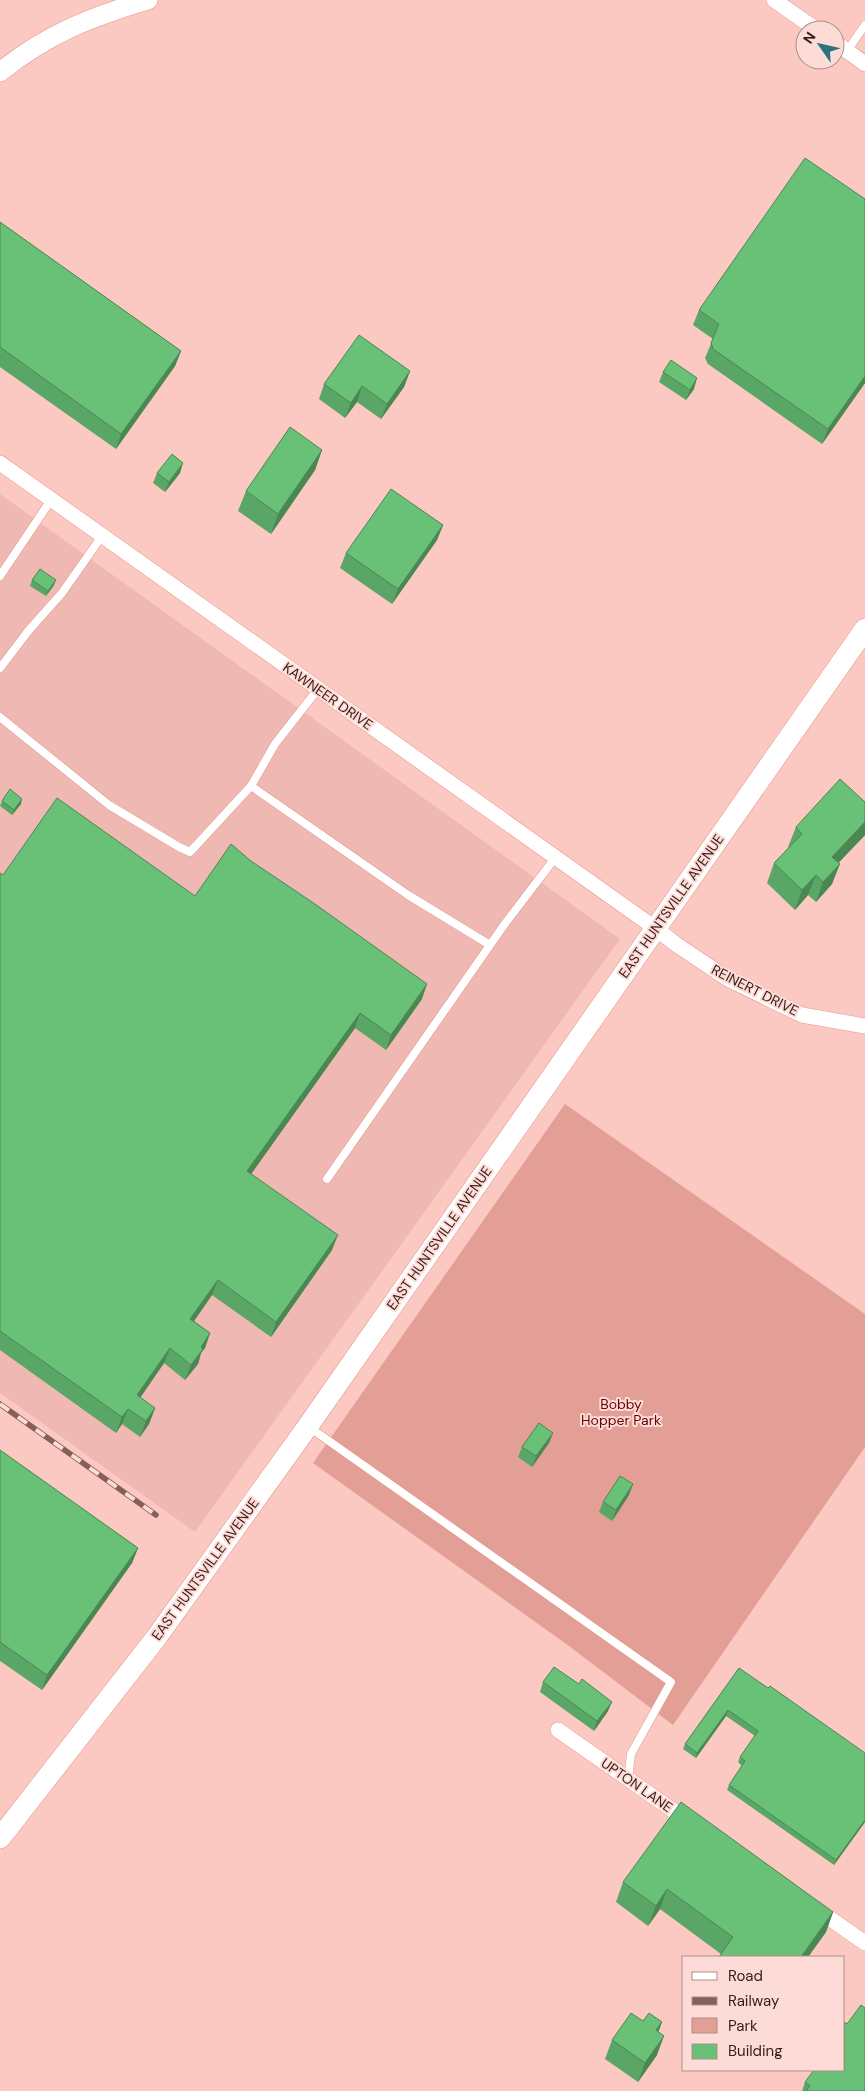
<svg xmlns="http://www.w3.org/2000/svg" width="865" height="2091" viewBox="0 0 865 2091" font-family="'DM Sans',sans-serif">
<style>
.built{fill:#efb8b2}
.green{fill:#e39e95}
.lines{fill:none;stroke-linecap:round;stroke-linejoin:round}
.service-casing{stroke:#e5958b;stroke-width:9}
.minor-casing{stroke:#e5958b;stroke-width:16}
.tertiary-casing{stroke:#e5958b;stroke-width:20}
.secondary-casing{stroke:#e5958b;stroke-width:22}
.service{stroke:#fff;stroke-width:8}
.minor{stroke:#fff;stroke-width:15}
.tertiary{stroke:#fff;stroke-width:19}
.secondary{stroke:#fff;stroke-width:21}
.rail-casing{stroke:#855f5a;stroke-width:5.5}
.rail{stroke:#fddbd6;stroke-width:4;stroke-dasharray:11;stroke-linecap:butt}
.wall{fill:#5aa666}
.shaded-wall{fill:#4a8753}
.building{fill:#69c177;stroke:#4a8753}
.labels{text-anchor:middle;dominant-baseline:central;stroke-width:4;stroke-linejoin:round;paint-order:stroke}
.street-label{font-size:14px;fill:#391b17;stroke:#fddbd6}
.park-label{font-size:14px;fill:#660003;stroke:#fddbd6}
</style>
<rect width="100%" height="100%" fill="#fcc9c2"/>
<polygon class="built" points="0,494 620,939 195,1532 0,1393"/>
<polygon class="green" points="565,1104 865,1314 865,1447 673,1725 569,1646 313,1463"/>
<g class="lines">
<g class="service-casing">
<g id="service">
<polyline points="847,51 865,25"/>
<polyline points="0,576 51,500"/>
<polyline points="0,668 29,630 62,593 102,536"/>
<polyline points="318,689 275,744 251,786 408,895 490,945"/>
<polyline points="0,717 109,805 179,847 190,852 251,786"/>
<polyline points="327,1179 504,925 555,858"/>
<polyline points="309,1427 671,1682 631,1754 628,1779"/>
</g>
</g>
<g class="minor-casing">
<g id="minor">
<polyline points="774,0 817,30"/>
<polyline points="835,42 865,64"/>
<polyline points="0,463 655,928 677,945 728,979 802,1015 865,1026"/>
<polyline points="558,1730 691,1823"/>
<polyline points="815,1908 865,1943"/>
</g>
</g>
<g class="tertiary-casing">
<path id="tertiary" d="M0 72C47 34 91 17 148 0"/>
</g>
<g class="secondary-casing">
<polyline id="secondary" points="0,1838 156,1638 308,1426 865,629"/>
</g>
<use href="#service" class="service"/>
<use href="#minor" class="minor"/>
<use href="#tertiary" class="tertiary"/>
<use href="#secondary" class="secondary"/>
<g class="rail-casing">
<polyline id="rail" points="0,1404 156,1515"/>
</g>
<use href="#rail" class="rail"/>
</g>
<g class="wall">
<polygon points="0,222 181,351 175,366 116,449 0,367"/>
<polygon points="699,310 865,383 822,444 708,364 705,358 713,339 693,325"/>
<polygon points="410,371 404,387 381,419 357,402 345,418 319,399 324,384"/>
<polygon points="663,372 694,389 686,400 659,382"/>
<polygon points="322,450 315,470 271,534 238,511 246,491"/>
<polygon points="157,473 180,473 165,492 153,483"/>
<polygon points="443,525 437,540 392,604 340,568 346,553"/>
<polygon points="32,580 54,585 46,596 30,586"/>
<polygon points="2,801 21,804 12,815 0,806"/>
<polygon points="865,802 865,835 838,863 832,884 816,902 808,895 795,910 767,883 774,863 789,848 788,847 796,827"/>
<polygon points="0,873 3,875 195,896 422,999 386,1050 355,1028 251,1174 332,1250 271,1337 212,1295 194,1321 210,1333 205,1348 201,1353 198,1364 185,1380 164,1363 140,1398 155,1408 149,1424 140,1437 122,1424 116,1433 0,1350"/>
<polygon points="549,1443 532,1467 518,1457 522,1447"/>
<polygon points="0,1450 138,1548 132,1563 42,1690 0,1661"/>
<polygon points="629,1495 612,1521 599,1512 603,1502"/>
<polygon points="739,1668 865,1822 834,1865 727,1790 729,1785 742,1766 738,1762 740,1757 755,1736 726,1716 696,1758 683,1749 685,1744"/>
<polygon points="543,1682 579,1684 608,1711 594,1731 540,1692"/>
<polygon points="623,1882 833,1912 826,1932 808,1957 719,1957 721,1954 660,1909 648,1926 616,1902"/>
<polygon points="643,2021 662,2022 658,2032 657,2055 638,2082 605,2059 612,2040"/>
<polygon points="847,2024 865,2091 802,2091 805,2082 844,2070"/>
</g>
<g class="shaded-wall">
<polygon points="181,351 175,366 116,449 121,434"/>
<polygon points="410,371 404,387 381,419 387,404"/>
<polygon points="865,376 865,383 822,444 828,429"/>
<polygon points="697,378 694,389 686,400 690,390"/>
<polygon points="362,386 357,402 345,418 351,403"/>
<polygon points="322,450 315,470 271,534 278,514"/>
<polygon points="183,463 180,473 165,492 169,482"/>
<polygon points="443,525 437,540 392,604 398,589"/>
<polygon points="56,580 54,585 46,596 48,591"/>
<polygon points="22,799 21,804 12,815 14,810"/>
<polygon points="865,822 865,835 825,877 832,857"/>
<polygon points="840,864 832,884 816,902 823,882"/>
<polygon points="816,875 808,895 795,910 802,890"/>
<polygon points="427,984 422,999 386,1050 391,1035"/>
<polygon points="360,1013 355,1028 242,1187 247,1171"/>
<polygon points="338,1235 332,1250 271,1337 276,1322"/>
<polygon points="218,1280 212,1295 185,1334 190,1319"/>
<polygon points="210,1333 205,1348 201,1353 198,1364 185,1380 191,1365 201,1347"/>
<polygon points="170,1348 164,1363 131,1411 137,1395"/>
<polygon points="155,1408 149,1424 140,1437 146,1421"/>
<polygon points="128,1409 122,1424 116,1433 122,1417"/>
<polygon points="553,1433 549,1443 532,1467 536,1456"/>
<polygon points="633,1484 629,1495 612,1521 616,1510"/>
<polygon points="138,1548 132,1563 42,1690 47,1675"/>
<polygon points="612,1702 608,1711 594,1731 597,1721"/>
<polygon points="728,1710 726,1716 696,1758 697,1753"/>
<polygon points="865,1820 865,1822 834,1865 836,1860"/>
<polygon points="667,1889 660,1909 648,1926 656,1906"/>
<polygon points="833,1912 826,1932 808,1957 801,1957"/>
<polygon points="662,2022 655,2041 656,2030"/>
<polygon points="664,2036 657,2055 638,2082 645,2063"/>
</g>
<g class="building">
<polygon points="805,158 865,199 865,376 828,429 713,349 711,343 719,324 699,310"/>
<polygon points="0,222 181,351 121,434 0,347"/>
<polygon points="359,335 410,371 387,404 362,386 351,403 324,384"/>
<polygon points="671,360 697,378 690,390 663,372"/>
<polygon points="290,427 322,450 278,514 246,491"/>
<polygon points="172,454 183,463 169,482 157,473"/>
<polygon points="391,489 443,525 398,589 346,553"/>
<polygon points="40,569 56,580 48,591 32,580"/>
<polygon points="840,779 865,802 865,822 832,857 840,864 823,882 816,875 802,890 774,863 802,834 796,827"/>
<polygon points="10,789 22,799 14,810 2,801"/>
<polygon points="57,798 195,896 231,844 251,861 312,902 427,984 391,1035 360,1013 247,1171 338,1235 276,1322 218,1280 190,1319 210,1333 201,1347 203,1349 191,1365 170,1348 137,1395 155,1408 146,1421 128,1409 122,1417 0,1331 0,873 3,875"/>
<polygon points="539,1423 553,1433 536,1456 522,1447"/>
<polygon points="0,1450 138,1548 47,1675 0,1642"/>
<polygon points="620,1476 633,1484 616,1510 603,1502"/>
<polygon points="554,1667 579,1684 582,1679 612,1702 597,1721 543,1682"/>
<polygon points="739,1668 768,1688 770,1686 865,1753 865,1820 836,1860 729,1785 745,1761 740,1757 758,1731 728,1710 697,1753 685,1744"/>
<polygon points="681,1802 833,1912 801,1957 719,1957 733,1937 667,1889 656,1906 623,1882"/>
<polygon points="861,2005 865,2008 865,2091 806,2091 810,2086 805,2082 814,2070 844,2070 844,2022 847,2024"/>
<polygon points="631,2013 643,2021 649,2013 662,2022 656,2030 664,2036 645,2063 612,2040"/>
</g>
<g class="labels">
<g class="street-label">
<text transform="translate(328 696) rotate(35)">KAWNEER DRIVE</text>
<text transform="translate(671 906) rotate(-55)">EAST HUNTSVILLE AVENUE</text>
<text transform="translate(755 990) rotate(27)">REINERT DRIVE</text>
<text transform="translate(439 1238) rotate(-55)">EAST HUNTSVILLE AVENUE</text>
<text transform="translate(205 1569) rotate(-54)">EAST HUNTSVILLE AVENUE</text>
<text transform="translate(637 1785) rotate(35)">UPTON LANE</text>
</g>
<g class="park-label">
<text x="621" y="1404">Bobby<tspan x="621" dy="16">Hopper Park</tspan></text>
</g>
</g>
<rect x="682" y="1956" width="162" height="115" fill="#fddbd6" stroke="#af8e8a"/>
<rect x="692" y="1972" width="25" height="8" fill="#ffffff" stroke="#af8e8a"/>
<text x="728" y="1981" font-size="15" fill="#391b17">Road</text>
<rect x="692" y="1997" width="25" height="8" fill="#855f5a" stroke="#af8e8a"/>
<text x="728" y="2006" font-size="15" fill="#391b17">Railway</text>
<rect x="692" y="2018" width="25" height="15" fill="#e39e95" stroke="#af8e8a"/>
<text x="728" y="2031" font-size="15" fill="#391b17">Park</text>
<rect x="692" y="2044" width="25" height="15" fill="#69c177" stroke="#af8e8a"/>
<text x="728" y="2056" font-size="15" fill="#391b17">Building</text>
<g transform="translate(820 45) rotate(304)"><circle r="24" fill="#fddbd6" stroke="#af8e8a"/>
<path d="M0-4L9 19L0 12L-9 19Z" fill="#2b737d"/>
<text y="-8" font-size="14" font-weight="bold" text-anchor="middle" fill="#391b17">N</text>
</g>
</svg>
